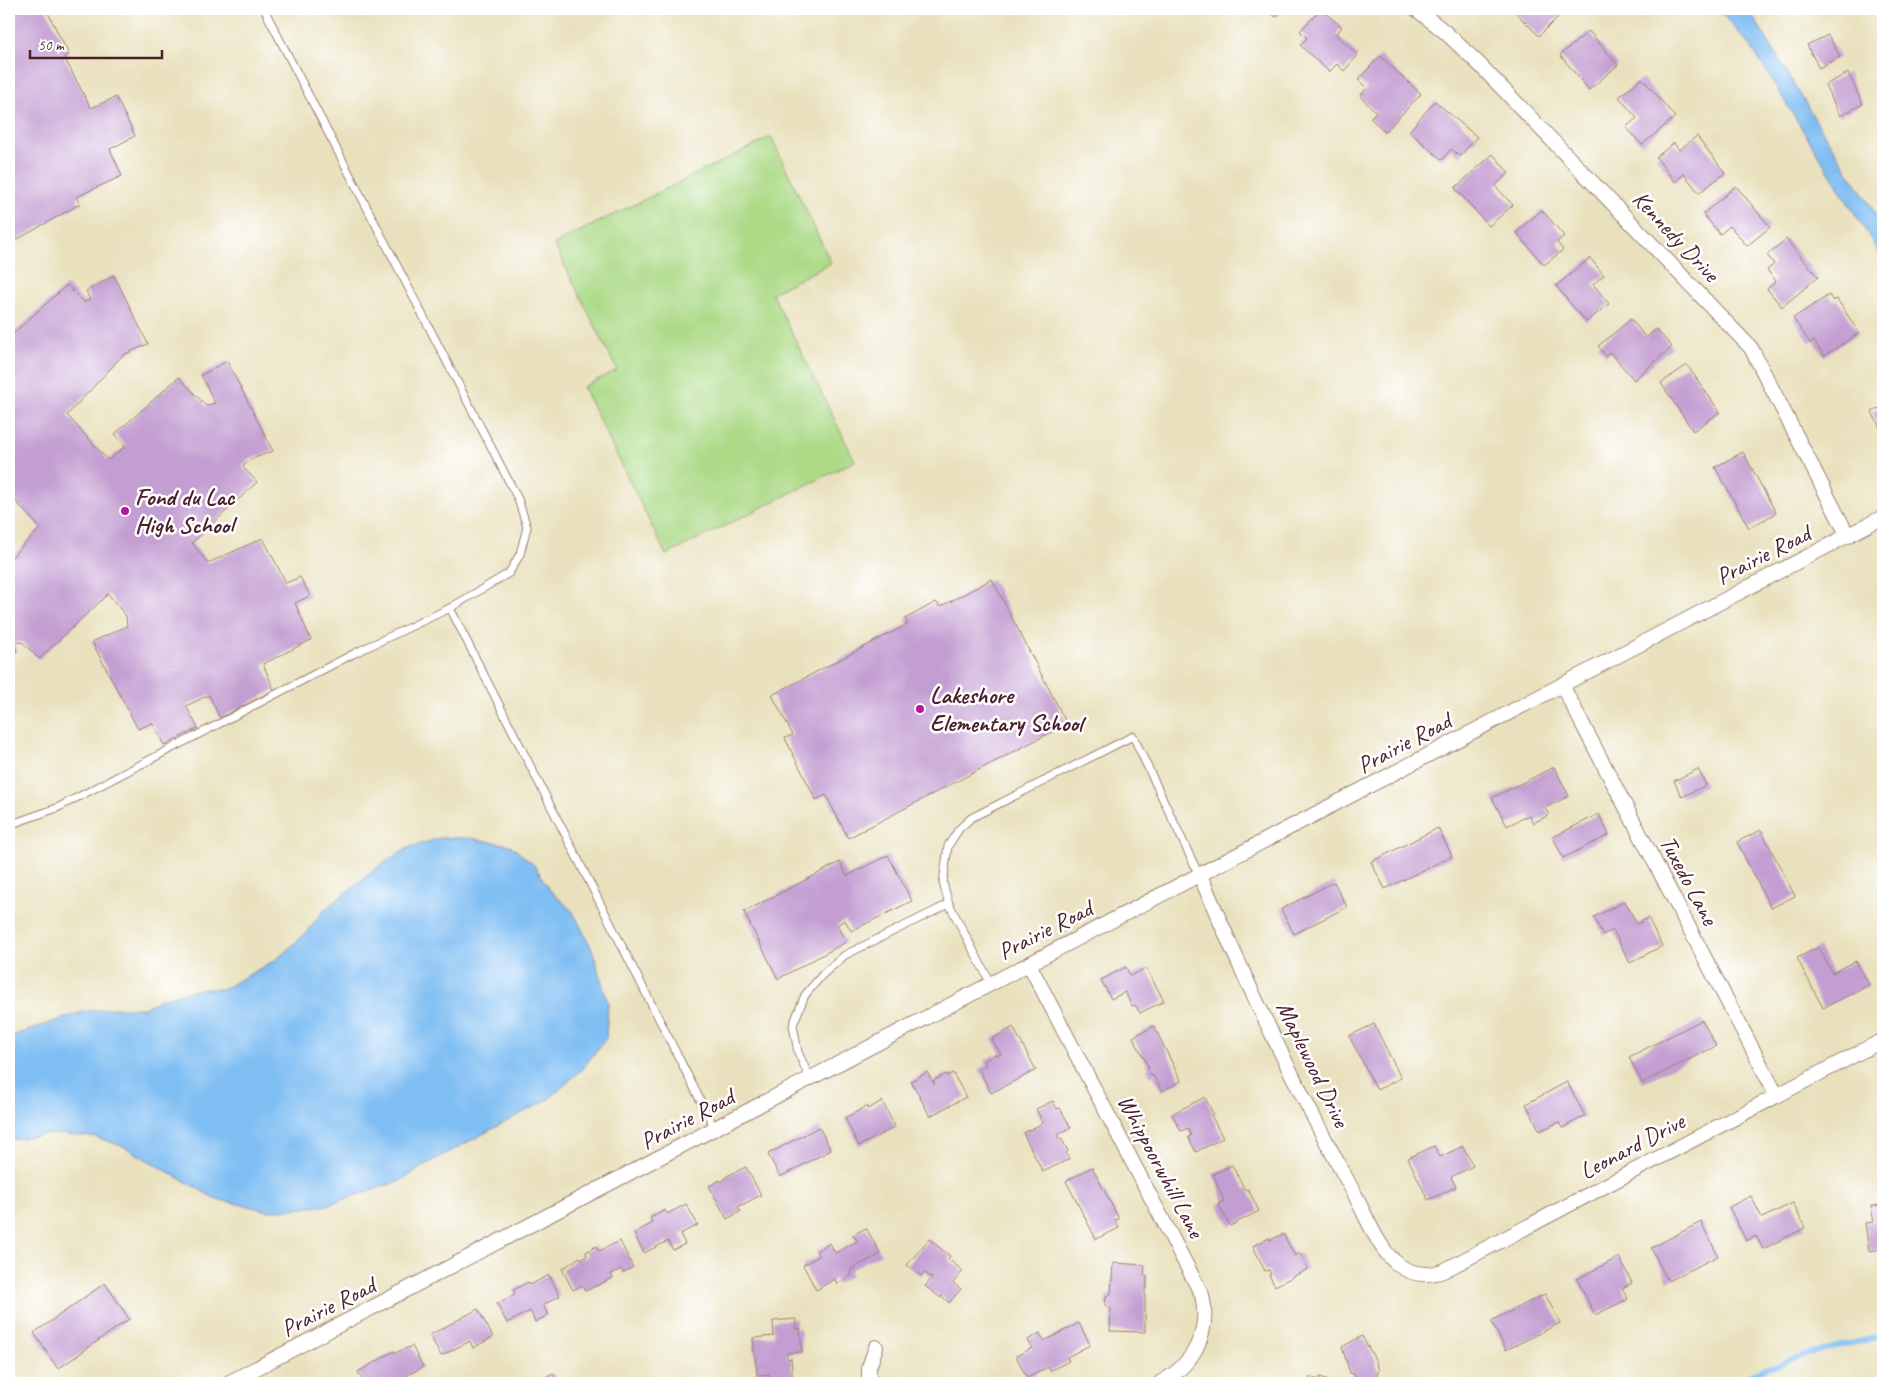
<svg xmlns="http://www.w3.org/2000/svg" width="1892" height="1392" viewBox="0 0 1892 1392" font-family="Caveat,sans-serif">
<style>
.green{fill:#acda87;stroke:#7b7c59}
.water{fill:#7fbef3;stroke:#646e8f}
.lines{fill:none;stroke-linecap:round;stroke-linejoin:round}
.stream{stroke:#7fbef3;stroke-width:5}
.building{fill:#c39ed2}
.lane-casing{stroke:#9a8074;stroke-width:9}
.street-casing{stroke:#9a8074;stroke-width:16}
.lane{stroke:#fff;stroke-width:7}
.street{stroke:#fff;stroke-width:14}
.poi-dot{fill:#b5179e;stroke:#fff;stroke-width:2}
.labels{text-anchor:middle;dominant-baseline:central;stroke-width:5;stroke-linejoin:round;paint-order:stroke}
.street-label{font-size:24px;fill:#4a1f2b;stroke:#fff}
.poi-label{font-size:24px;font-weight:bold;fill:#4a1f2b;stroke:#fff;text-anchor:start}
</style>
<rect width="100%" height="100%" fill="#fff"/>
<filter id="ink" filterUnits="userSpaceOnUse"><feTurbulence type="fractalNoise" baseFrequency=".02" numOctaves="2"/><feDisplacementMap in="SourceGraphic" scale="10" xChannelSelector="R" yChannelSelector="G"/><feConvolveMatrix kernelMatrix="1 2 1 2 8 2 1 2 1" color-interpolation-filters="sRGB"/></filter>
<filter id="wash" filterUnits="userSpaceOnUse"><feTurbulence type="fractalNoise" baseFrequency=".0096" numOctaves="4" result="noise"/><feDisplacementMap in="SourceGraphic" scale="20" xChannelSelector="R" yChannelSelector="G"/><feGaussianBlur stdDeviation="1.12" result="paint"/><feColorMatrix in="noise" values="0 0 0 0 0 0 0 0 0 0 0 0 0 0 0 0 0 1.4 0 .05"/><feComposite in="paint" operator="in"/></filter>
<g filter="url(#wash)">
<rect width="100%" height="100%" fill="#e9e1bd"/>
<polygon class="green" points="771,137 831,263 772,293 855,461 666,555 583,387 617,370 554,244"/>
<g class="water">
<polygon points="1717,9 1746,9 1754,18 1824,134 1883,225 1883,259 1750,45"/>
<polygon points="440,838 469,838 510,845 534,865 550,890 573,912 592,949 608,1003 606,1038 583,1068 549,1099 434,1160 400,1181 324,1206 269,1211 216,1199 123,1146 95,1137 49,1134 9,1140 9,1037 82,1012 111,1008 144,1008 160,999 199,989 223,989 277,959 304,935 325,909 378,867 408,848"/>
</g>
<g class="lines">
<polyline class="stream" points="1727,1383 1821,1350 1883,1336"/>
</g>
<g id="blocks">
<g class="building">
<polygon points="9,9 46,9 69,55 64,57 91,108 116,97 135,136 110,149 122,176 76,197 80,204 9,244"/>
<polygon points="1266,9 1283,9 1276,17"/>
<polygon points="1321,9 1342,27 1336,34 1358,55 1344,71 1337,64 1329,72 1300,45 1307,38 1300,31"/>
<polygon points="1512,9 1554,9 1560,15 1539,36"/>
<polygon points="1589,31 1618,65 1589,90 1560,55"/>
<polygon points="1828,35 1840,57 1819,68 1807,45"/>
<polygon points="1380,56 1421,94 1385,132 1370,118 1376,112 1360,96 1367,88 1358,80"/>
<polygon points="1848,73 1863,104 1840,116 1825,85"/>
<polygon points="1642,78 1675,117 1642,145 1626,127 1637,118 1619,97"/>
<polygon points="1435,101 1477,137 1460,156 1451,149 1442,160 1409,131"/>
<polygon points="1697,136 1725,173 1699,193 1684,174 1675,182 1656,157 1674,143 1679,150"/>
<polygon points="1493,154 1509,173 1495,186 1513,205 1489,226 1455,188"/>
<polygon points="1736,186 1770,227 1747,246 1730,226 1720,234 1703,214"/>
<polygon points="1542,210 1564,236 1557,242 1563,250 1544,265 1516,232"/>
<polygon points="1786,239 1818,277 1782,307 1767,289 1776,281 1767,270 1774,264 1767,255"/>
<polygon points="1590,258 1604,275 1593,284 1609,304 1586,322 1556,286"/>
<polygon points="114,275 148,344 123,355 67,415 108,460 126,446 115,434 179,377 206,406 215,403 201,375 227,361 273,451 249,460 243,467 257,482 192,543 208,563 263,538 286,583 300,577 310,596 295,603 311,640 263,664 274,690 220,718 209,695 186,706 198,728 164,745 152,723 138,729 92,642 127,626 126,616 108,594 39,659 22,642 14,643 17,651 9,655 9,560 40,528 9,494 9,337 67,285 84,302 90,300 86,291"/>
<polygon points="1829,295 1833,301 1837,299 1859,333 1824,356 1814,341 1810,343 1793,318"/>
<polygon points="1631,319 1646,338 1656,329 1672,347 1634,380 1610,352 1606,356 1598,346"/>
<polygon points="1687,365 1720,412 1693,431 1661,383"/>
<polygon points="1883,406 1883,434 1872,412"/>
<polygon points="1743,452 1776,513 1749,528 1715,467"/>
<polygon points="992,579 1067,724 848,838 826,795 816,800 785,738 793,735 772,695 908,624 905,619 936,602 940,607"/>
<polygon points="1554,767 1569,796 1545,808 1549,815 1533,823 1529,815 1507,826 1492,798"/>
<polygon points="1698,769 1706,785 1682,797 1674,781"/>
<polygon points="1599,814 1609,835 1563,858 1553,837"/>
<polygon points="1438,828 1452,856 1385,889 1371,862"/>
<polygon points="1761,830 1795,896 1771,908 1737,842"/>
<polygon points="888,855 912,901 851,931 845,920 837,925 846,942 778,979 744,912 840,862 847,876"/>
<polygon points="1334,882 1347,907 1294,934 1281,909"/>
<polygon points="1625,901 1637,924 1648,918 1662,946 1630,963 1613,930 1603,935 1594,917"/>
<polygon points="1819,947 1832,973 1856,961 1869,985 1823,1008 1797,958"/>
<polygon points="1126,967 1130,976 1146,968 1164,1001 1140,1013 1135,1005 1132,1006 1125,992 1111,999 1101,980"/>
<polygon points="1702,1020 1716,1046 1642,1083 1629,1057"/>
<polygon points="1374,1024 1401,1078 1377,1090 1349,1036"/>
<polygon points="1154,1026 1181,1081 1162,1091 1153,1075 1151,1076 1147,1069 1149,1068 1133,1037"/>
<polygon points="1013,1027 1036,1070 991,1093 979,1069 986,1065 984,1061 995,1054 996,1056 1001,1054 992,1039"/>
<polygon points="927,1072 934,1084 935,1084 933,1081 946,1074 947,1076 953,1073 966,1097 930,1116 911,1081"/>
<polygon points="1567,1082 1585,1116 1562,1128 1559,1122 1540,1131 1526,1104"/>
<polygon points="1205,1097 1213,1114 1211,1115 1223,1138 1196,1152 1188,1137 1191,1136 1188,1128 1181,1131 1172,1114"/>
<polygon points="882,1101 895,1127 859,1146 845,1118 867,1106 868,1109"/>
<polygon points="1053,1101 1057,1109 1060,1108 1071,1128 1057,1135 1059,1139 1061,1138 1068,1151 1066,1153 1069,1159 1043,1172 1023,1133 1043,1123 1036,1109"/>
<polygon points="819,1127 831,1150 780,1177 768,1154"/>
<polygon points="1434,1146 1440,1157 1463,1146 1473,1166 1451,1177 1456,1187 1428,1200 1408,1158"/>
<polygon points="1232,1165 1245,1190 1248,1189 1259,1211 1230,1226 1218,1204 1224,1201 1213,1174"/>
<polygon points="746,1167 761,1195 738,1207 741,1211 727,1219 709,1186 720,1180 722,1182 727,1176"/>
<polygon points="1092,1167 1119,1219 1115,1220 1119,1228 1096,1239 1066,1181"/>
<polygon points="1751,1196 1762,1218 1793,1203 1805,1228 1763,1249 1756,1236 1746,1241 1729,1207"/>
<polygon points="686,1204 698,1225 680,1234 685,1244 673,1250 668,1241 644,1253 634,1233 651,1224 652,1222 650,1218 665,1210 667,1214"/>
<polygon points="1883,1205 1883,1249 1869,1251 1865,1223 1874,1222 1871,1206"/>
<polygon points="1701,1222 1718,1256 1668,1281 1651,1248"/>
<polygon points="866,1228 881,1254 851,1269 852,1270 850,1272 852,1275 837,1284 835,1279 816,1290 803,1265 819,1256 816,1251 830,1243 835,1253 857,1241 853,1235"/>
<polygon points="1283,1234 1295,1256 1300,1253 1308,1269 1275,1286 1269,1275 1271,1274 1269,1270 1265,1271 1253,1246 1269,1238 1270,1240"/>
<polygon points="929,1239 950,1256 948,1259 963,1271 953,1283 961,1289 949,1303 942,1296 941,1298 925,1286 932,1278 924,1272 921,1276 907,1265"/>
<polygon points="620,1241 633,1267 623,1273 621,1269 611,1274 613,1278 585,1291 582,1286 573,1290 562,1269 580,1257 581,1259 587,1256 586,1252 596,1246 599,1251"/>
<polygon points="1619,1257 1632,1283 1622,1288 1628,1299 1595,1315 1577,1279"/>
<polygon points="1113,1263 1145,1265 1144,1276 1147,1276 1147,1288 1145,1288 1145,1332 1110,1331 1111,1309 1105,1305 1106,1296 1111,1294"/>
<polygon points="549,1275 560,1296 543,1305 548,1315 535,1322 530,1311 507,1323 497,1304 513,1295 515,1293 513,1290 528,1282 530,1285"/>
<polygon points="105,1283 129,1319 58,1369 34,1333"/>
<polygon points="1545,1294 1560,1323 1506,1350 1491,1321"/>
<polygon points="478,1309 493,1337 473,1348 470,1341 441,1356 430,1335"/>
<polygon points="796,1319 796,1329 800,1328 802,1352 787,1353 787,1359 791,1358 793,1383 770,1383 769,1374 757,1375 753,1338 774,1336 773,1321"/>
<polygon points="1079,1323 1090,1345 1067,1357 1069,1361 1050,1371 1048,1367 1027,1378 1016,1356 1032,1348 1028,1340 1040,1333 1044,1341"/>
<polygon points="1362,1336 1377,1363 1376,1364 1379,1370 1374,1383 1339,1383 1348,1379 1353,1381 1355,1375 1350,1373 1342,1347"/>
<polygon points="412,1346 423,1367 393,1383 364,1383 358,1372 394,1351 395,1353"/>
<polygon points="553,1373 559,1383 534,1383"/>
<polygon points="1310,1377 1319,1380 1320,1377 1337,1383 1308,1383"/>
</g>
</g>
</g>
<g filter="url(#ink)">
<use href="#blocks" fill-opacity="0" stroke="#9a8074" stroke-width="1"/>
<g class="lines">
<g class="lane-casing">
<g id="lane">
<polyline points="450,608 715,1129"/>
<polyline points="9,825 57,808 355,653 450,608 509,573 520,554 527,527 518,499 264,9"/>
<polyline points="949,904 943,883 948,846 959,829 971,818 1133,736 1199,875"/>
<polyline points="810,1079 798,1052 793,1025 805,995 823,974 845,955 949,904 991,984"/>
</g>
</g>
<g class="street-casing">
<g id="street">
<polyline points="1416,9 1444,31 1479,64 1751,348 1848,536"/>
<polyline points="1562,685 1777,1096"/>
<path d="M1200 875C1246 983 1297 1090 1354 1193 1364 1212 1378 1247 1394 1261 1408 1274 1425 1277 1443 1271L1883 1040"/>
<path d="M1029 964 1202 1295C1211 1333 1193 1365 1160 1383"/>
<polyline points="228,1383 1883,517"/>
<polyline points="869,1383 869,1367 876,1347"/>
</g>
</g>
<use href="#lane" class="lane"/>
<use href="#street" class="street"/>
</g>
</g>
<g class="poi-dot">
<circle cx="125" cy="511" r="5"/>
<circle cx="920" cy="709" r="5"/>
</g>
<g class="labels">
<g class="street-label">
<text transform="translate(1676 236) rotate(47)">Kennedy Drive</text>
<text transform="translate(1763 555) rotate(-27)">Prairie Road</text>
<text transform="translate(1404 743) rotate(-28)">Prairie Road</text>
<text transform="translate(1689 880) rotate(62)">Tuxedo Lane</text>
<text transform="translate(1045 930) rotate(-27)">Prairie Road</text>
<text transform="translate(1313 1064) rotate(64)">Maplewood Drive</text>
<text transform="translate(687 1119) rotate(-28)">Prairie Road</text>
<text transform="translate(1632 1146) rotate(-28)">Leonard Drive</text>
<text transform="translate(1161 1166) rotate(62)">Whippoorwhill Lane</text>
<text transform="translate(328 1307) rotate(-27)">Prairie Road</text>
</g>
<g class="poi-label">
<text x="135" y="497">Fond du Lac<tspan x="135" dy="28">High School</tspan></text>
<text x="930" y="695">Lakeshore<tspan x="930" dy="28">Elementary School</tspan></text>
</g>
</g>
<rect width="1892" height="1392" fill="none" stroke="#fff" stroke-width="30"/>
<path d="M30 50v8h132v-8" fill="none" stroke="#4a1f2b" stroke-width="2.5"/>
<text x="38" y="50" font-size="15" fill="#4a1f2b" stroke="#ffffff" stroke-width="4" paint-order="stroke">50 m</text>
</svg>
